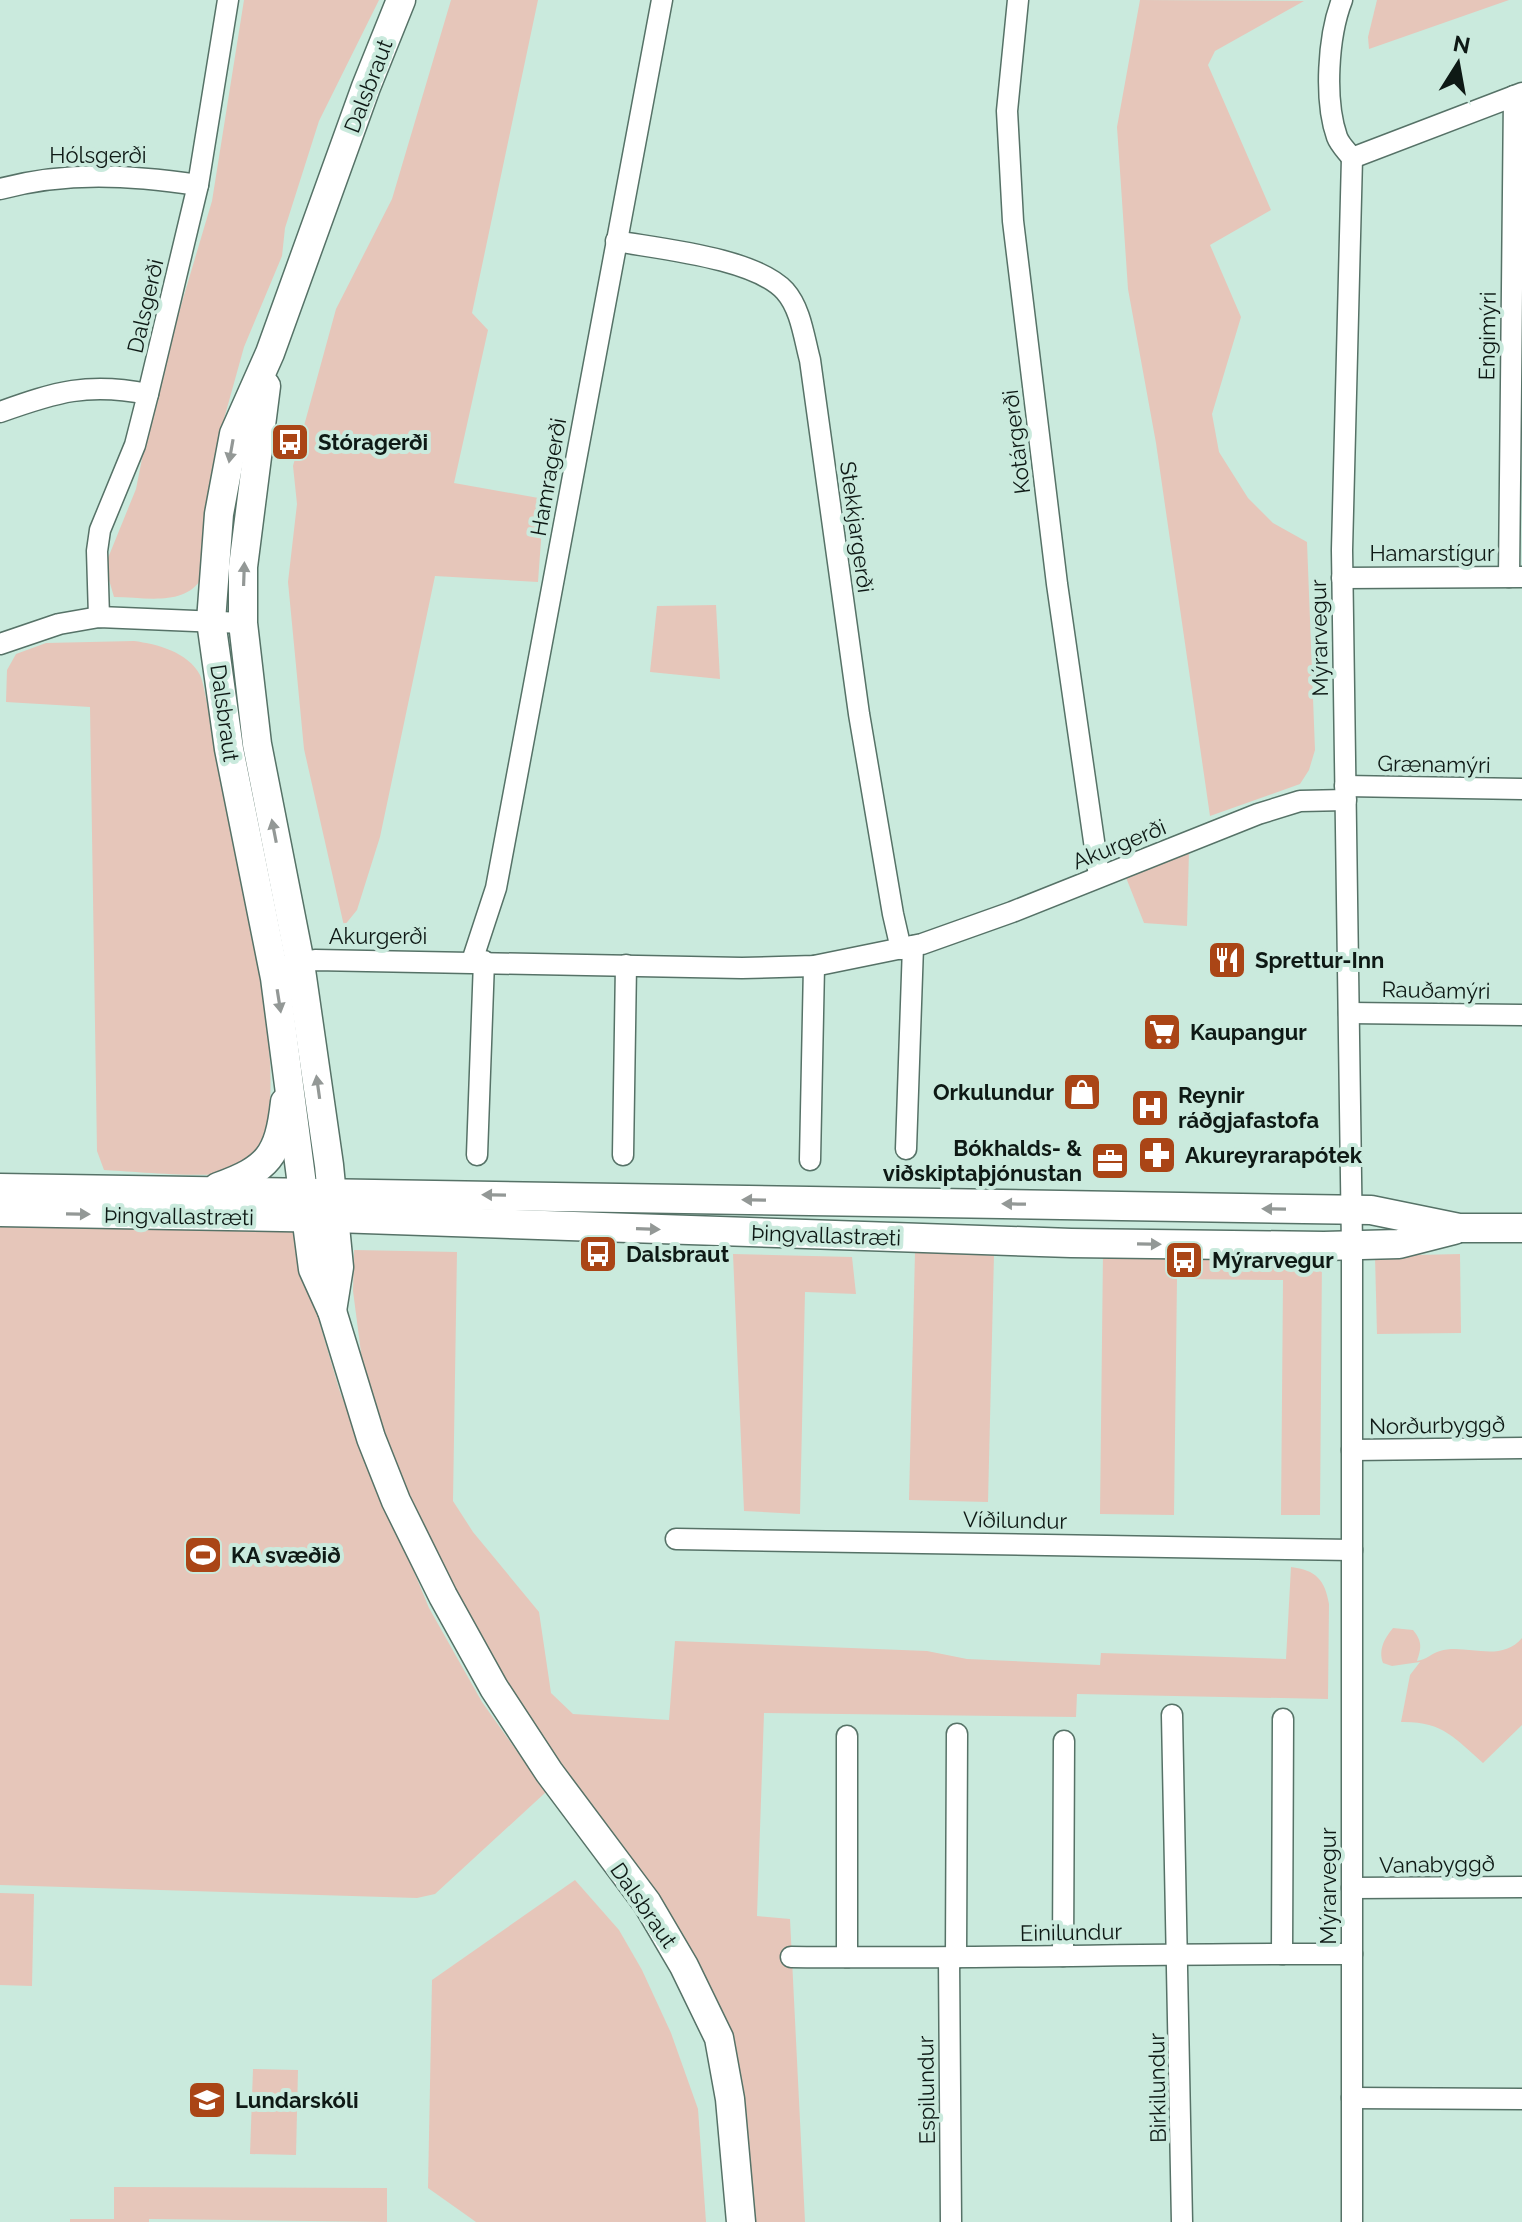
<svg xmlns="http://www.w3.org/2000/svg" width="1522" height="2222" viewBox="0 0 1522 2222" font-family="Raleway,sans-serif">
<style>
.green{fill:#e6c6ba}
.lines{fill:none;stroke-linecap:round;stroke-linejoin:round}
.street-casing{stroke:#567267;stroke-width:23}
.secondary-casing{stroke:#567267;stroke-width:31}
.street{stroke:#fff;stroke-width:20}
.secondary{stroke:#fff;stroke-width:28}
.oneway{fill:#939896}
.labels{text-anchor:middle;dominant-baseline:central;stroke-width:8;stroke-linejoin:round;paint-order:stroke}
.street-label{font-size:22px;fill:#0e1915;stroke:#caeadd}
.poi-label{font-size:22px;font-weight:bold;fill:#0e1915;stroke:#caeadd;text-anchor:start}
</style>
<rect width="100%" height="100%" fill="#caeadd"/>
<g class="green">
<path d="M244 0H379L319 121 285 228 282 256 244 347 219 437 202 578C184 607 145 597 114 597L107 573 108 558 136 489 155 393 212 201Z"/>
<polygon points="451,0 538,0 472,313 488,330 454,483 544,499 538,582 435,576 380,837 357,910 344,926 304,749 288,582 297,504 293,466 336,309 392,199"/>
<polygon points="1140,0 1304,1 1215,51 1208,65 1271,210 1210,245 1241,317 1212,414 1219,452 1248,498 1273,523 1307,542 1315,750 1309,770 1300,784 1210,816 1156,443 1128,289 1117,127"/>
<polygon points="1377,0 1509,0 1369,49 1368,37"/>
<polygon points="716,605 720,679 650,672 657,606"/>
<path d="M134 641C157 644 188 652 200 675 204 684 205 696 208 706 218 758 227 810 237 862 248 922 303 1128 243 1169 226 1181 130 1171 104 1170L97 1151 90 707 6 702 7 670 16 654 46 643Z"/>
<polygon points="1189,851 1187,926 1144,923 1125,875"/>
<polygon points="0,1214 291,1226 340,1392 429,1608 482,1702 546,1792 435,1894 417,1898 0,1885"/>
<path d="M354 1250 457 1252 453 1501 473 1532 539 1612 551 1693 573 1714 669 1720 675 1641 927 1651 967 1659 1100 1665 1101 1653 1286 1659 1291 1567C1316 1570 1325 1580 1329 1604L1328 1699 1077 1694 1076 1717 764 1713 757 1916 790 1919 805 2222H751L748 2154 666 1917 495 1669 384 1448 362 1360 353 1291Z"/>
<polygon points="915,1252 994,1254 988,1502 909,1500"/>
<polygon points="1103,1252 1322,1255 1320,1515 1281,1515 1283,1280 1177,1279 1174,1515 1100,1514"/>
<polygon points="733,1254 852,1257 856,1294 805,1292 800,1514 744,1511"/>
<polygon points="1460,1254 1461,1333 1377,1334 1375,1256"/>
<path d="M1393 1628 1413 1630C1423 1642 1421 1649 1417 1661 1426 1660 1432 1653 1440 1651 1466 1643 1500 1664 1522 1638V1725L1483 1763C1455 1738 1442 1721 1401 1722L1410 1675 1420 1662 1392 1666 1383 1663C1378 1649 1385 1638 1393 1628Z"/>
<polygon points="575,1880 619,1930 642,1970 671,2033 698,2109 706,2222 476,2222 428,2188 432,1980"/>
<polygon points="0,1893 34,1894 32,1986 0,1985"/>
<polygon points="253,2069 298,2070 296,2155 250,2154"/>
<polygon points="114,2187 387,2188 387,2222 149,2219 149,2222 70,2222 70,2219 114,2219"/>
</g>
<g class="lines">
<g class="street-casing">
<g id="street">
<polyline points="1018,0 1007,111 1013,221 1057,584 1099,876"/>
<path d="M1342 0C1328 36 1324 100 1337 137 1340 145 1347 151 1352 158"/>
<polyline points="1352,158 1342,550 1352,1246 1352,2222"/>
<polyline points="1352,158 1522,93"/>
<path d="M0 189C67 171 130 175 198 185"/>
<path d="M616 241C660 249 755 258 785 291 801 309 804 338 810 360L859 714 893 914 901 949"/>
<path d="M0 412C56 392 88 382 148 394"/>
<polyline points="1509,577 1514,96"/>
<polyline points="1342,578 1522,577"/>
<polyline points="99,617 97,551 100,530 135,445 148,394 198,185 228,0"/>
<polyline points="0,644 59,624 99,617 243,623"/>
<polyline points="1345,786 1522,789"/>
<polyline points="472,961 496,888 662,0"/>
<polyline points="289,965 315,960 742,968 814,966 922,944 1012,912 1258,814 1300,801 1346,800"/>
<polyline points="1349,1013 1522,1015"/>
<polyline points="906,1149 913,946"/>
<polyline points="477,1155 484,961"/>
<polyline points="623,1155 626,965"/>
<polyline points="810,1160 814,966"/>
<polyline points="1352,1450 1522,1448"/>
<polyline points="676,1539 1352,1550"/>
<polyline points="1172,1715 1182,2222"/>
<polyline points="847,1736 847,1957"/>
<polyline points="1352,1888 1522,1887"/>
<polyline points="1282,1954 1283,1719"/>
<polyline points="1063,1956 1064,1741"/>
<path d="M791 1957C978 1959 1165 1953 1352 1954"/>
<polyline points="949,1958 951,2222"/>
<polyline points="956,1958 957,1734"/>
<polyline points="1352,2098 1522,2099"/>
</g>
</g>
<g class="secondary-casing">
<g id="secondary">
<polyline points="401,0 366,87 270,353 234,434 219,514 215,568 211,621 229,749 275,978 313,1269 332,1311 371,1438 396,1501 443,1596 494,1688 549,1772 647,1903 684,1966 719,2038 730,2099 741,2222"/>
<polyline points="266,386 243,567 243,623 257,744 300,963 329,1165 339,1267 332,1311"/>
<path d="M218 1187C268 1169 279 1156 285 1102"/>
<polyline points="0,1188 1371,1210 1459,1228 1522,1228"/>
<polyline points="0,1212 335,1218 1071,1243 1324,1246 1399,1244 1454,1230"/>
</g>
</g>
<use href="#street" class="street"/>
<use href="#secondary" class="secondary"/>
</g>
<defs><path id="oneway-solid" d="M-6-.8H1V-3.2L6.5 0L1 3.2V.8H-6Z" transform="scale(2)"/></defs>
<g class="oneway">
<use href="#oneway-solid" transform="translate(231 451) rotate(100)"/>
<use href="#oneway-solid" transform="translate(244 574) rotate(-88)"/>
<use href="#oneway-solid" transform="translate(274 831) rotate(-101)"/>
<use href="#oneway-solid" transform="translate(279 1001) rotate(81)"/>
<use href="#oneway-solid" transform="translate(318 1087) rotate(-98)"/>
<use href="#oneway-solid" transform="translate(494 1195) rotate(-179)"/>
<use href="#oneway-solid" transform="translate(754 1200) rotate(-179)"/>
<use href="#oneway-solid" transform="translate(1014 1204) rotate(-179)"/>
<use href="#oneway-solid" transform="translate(1274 1209) rotate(-179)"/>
<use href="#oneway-solid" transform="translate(78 1214) rotate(1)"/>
<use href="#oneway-solid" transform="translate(648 1229) rotate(2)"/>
<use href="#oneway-solid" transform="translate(1149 1244) rotate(1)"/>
</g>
<defs>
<g id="bus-square" transform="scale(2)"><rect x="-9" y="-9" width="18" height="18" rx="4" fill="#aa4516" stroke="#caeadd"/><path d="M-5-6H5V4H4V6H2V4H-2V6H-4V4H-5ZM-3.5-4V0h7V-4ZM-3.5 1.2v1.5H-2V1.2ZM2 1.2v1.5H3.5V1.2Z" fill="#fff"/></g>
<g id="restaurant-square" transform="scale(2)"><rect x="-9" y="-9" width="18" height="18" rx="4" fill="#aa4516" stroke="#caeadd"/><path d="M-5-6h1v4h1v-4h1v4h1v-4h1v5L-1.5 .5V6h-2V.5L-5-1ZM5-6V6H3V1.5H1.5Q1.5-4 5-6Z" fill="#fff"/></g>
<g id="supermarket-square" transform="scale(2)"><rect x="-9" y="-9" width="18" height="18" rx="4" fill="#aa4516" stroke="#caeadd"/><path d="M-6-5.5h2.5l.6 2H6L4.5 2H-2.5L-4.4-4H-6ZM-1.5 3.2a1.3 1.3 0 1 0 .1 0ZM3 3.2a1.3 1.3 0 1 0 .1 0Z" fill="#fff"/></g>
<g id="shop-square" transform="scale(2)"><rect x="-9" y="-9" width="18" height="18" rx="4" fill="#aa4516" stroke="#caeadd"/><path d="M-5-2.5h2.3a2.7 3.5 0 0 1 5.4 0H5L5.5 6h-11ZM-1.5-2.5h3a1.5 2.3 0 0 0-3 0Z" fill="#fff"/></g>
<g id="hospital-square" transform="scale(2)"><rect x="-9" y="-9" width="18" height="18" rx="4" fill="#aa4516" stroke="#caeadd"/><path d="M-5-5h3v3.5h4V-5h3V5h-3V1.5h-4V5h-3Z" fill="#fff"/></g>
<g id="pharmacy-square" transform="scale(2)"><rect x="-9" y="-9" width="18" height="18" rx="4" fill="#aa4516" stroke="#caeadd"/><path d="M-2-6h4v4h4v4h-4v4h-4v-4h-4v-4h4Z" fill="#fff"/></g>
<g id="office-square" transform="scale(2)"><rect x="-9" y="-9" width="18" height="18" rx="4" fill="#aa4516" stroke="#caeadd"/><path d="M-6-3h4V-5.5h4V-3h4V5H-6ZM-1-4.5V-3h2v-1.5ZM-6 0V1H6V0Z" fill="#fff"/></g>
<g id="stadium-square" transform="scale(2)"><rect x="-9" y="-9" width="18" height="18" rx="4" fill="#aa4516" stroke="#caeadd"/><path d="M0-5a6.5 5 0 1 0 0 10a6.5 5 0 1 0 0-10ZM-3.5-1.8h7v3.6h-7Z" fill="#fff"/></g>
<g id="school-square" transform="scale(2)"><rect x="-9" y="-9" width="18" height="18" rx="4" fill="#aa4516" stroke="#caeadd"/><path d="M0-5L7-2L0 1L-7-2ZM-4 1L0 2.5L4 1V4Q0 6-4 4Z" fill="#fff"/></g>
</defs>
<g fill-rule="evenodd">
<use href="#bus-square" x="290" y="442"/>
<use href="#restaurant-square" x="1227" y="960"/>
<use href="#supermarket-square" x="1162" y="1032"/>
<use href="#shop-square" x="1082" y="1092"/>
<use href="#hospital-square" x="1150" y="1108"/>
<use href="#pharmacy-square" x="1157" y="1155"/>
<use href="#office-square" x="1110" y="1161"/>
<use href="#bus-square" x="598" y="1254"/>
<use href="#bus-square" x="1184" y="1260"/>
<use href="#stadium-square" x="203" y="1555"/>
<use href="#school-square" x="207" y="2100"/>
</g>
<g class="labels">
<g class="street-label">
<text transform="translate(368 86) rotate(-69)">Dalsbraut</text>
<text x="98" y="155">Hólsgerði</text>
<text transform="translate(145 306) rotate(-77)">Dalsgerði</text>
<text transform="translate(1487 336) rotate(-89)">Engimýri</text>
<text transform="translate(1016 442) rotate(-97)">Kotárgerði</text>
<text transform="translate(548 477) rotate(-80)">Hamragerði</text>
<text transform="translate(857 527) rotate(82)">Stekkjargerði</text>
<text x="1432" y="553">Hamarstígur</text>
<text transform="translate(1319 638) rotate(-91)">Mýrarvegur</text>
<text transform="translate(225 713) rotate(82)">Dalsbraut</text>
<text transform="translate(1434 764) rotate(1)">Grænamýri</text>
<text transform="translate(1119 844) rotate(-22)">Akurgerði</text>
<text x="378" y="936">Akurgerði</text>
<text transform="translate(1436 990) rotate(1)">Rauðamýri</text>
<text transform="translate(179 1216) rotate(1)">Þingvallastræti</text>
<text transform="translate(826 1235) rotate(2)">Þingvallastræti</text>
<text transform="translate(1437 1425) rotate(-1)">Norðurbyggð</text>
<text transform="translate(1015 1520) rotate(1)">Víðilundur</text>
<text transform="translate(1437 1864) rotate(-1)">Vanabyggð</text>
<text transform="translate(1328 1886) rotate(-90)">Mýrarvegur</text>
<text transform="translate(644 1905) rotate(55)">Dalsbraut</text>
<text transform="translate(1071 1932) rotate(-1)">Einilundur</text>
<text transform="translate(1157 2088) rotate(-91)">Birkilundur</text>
<text transform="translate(926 2090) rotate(-91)">Espilundur</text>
</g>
<g class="poi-label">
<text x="318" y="442">Stóragerði</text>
<text x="1255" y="960">Sprettur-Inn</text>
<text x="1190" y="1032">Kaupangur</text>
<text x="1054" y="1092" text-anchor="end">Orkulundur</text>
<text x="1178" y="1095">Reynir<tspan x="1178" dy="25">ráðgjafastofa</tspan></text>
<text x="1082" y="1148" text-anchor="end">Bókhalds- &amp;<tspan x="1082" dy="25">viðskiptaþjónustan</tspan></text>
<text x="1185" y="1155">Akureyrarapótek</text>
<text x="626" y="1254">Dalsbraut</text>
<text x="1212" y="1260">Mýrarvegur</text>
<text x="231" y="1555">KA svæðið</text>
<text x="235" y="2100">Lundarskóli</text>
</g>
</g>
<g transform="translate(1458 64) rotate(11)" stroke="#caeadd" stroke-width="6" paint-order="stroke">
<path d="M0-6L14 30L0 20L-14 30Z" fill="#0e1915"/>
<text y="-12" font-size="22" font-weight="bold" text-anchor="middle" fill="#0e1915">N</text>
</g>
</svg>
